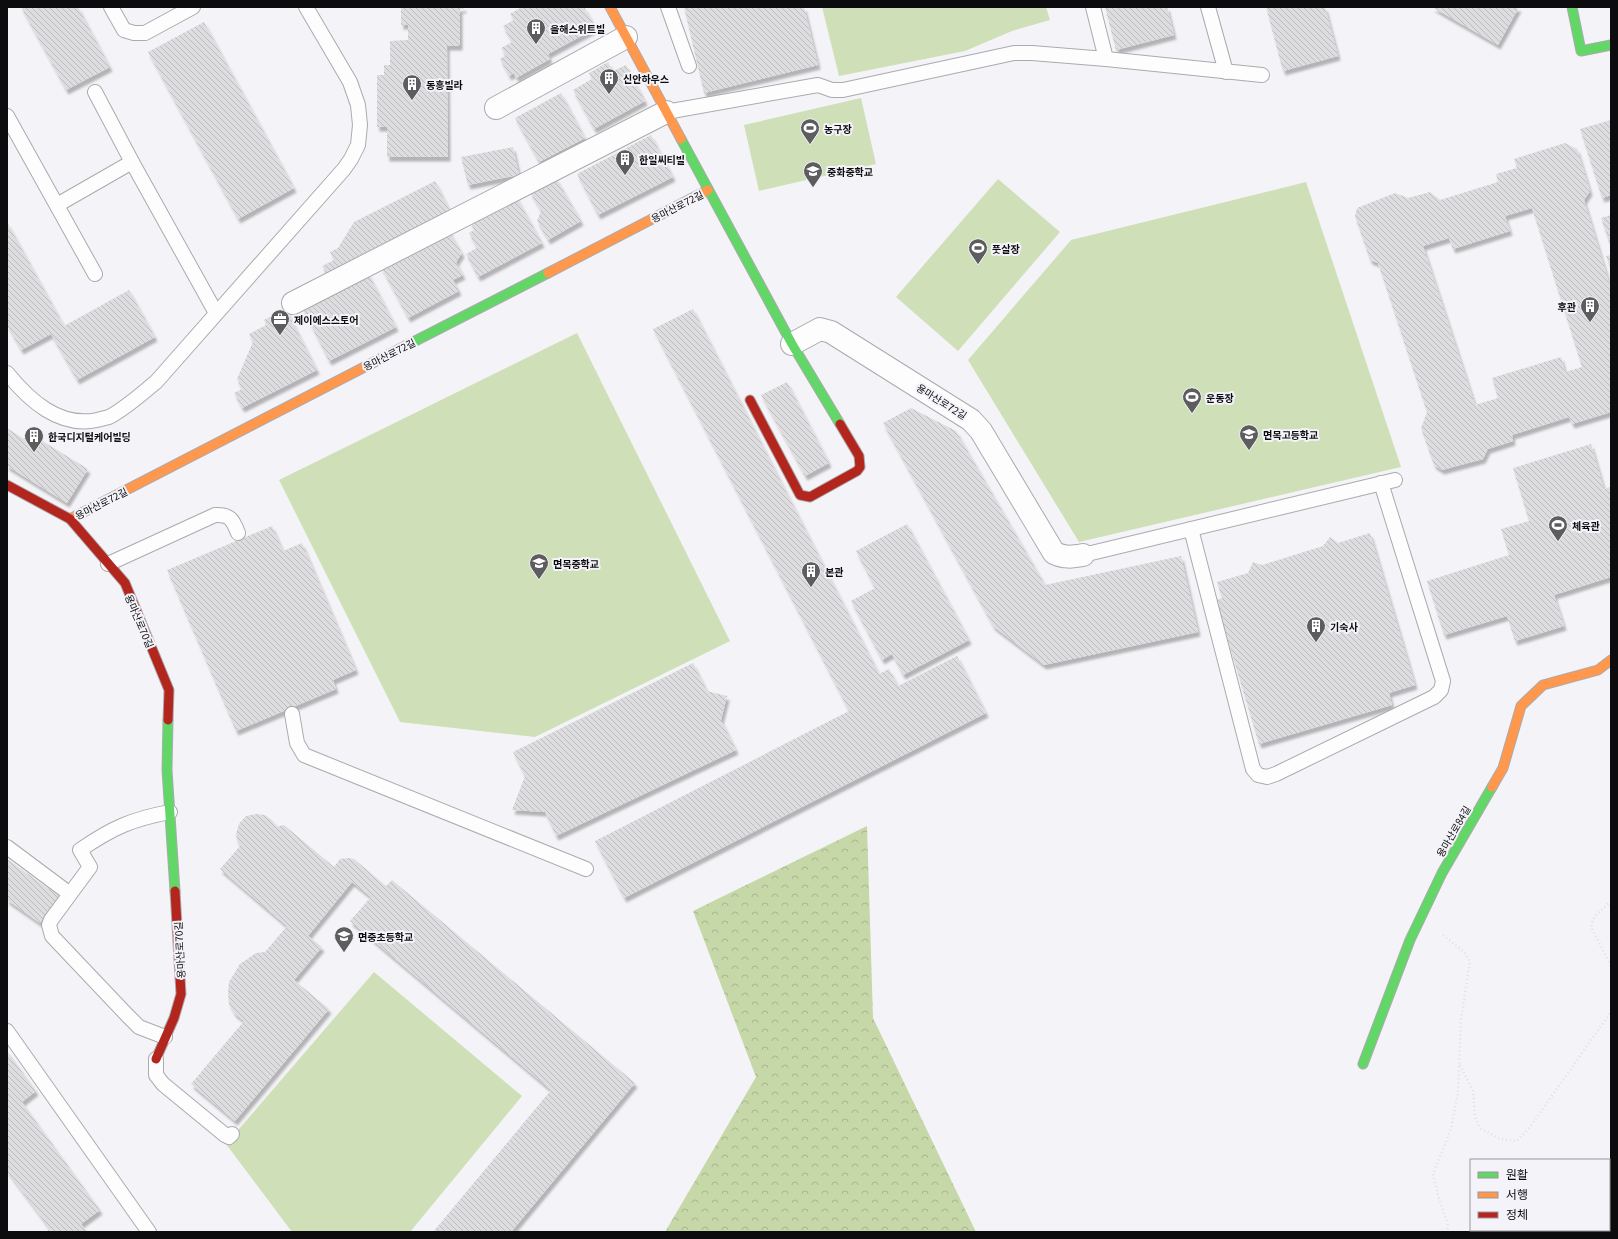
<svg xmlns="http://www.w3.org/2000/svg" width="1618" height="1239" viewBox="0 0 1618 1239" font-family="Georgia,'Noto Sans KR',serif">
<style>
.forest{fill:url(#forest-crowns)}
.park{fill:#cfdfb7}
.building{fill:url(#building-back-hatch);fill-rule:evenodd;filter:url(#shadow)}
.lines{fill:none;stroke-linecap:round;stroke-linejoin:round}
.lane-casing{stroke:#ababae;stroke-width:16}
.street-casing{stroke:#ababae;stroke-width:24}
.fast-casing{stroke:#ababae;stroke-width:11}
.slow-casing{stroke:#ababae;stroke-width:11}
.jam-casing{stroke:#ababae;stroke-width:11}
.path{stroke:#e0e0e1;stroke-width:2.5;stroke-dasharray:1 3;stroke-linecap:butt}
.lane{stroke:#fdfdfe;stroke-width:14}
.street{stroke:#fdfdfe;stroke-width:22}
.fast{stroke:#63d668;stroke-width:9}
.slow{stroke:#ff974d;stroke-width:9}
.jam{stroke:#b3261e;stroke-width:9}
.labels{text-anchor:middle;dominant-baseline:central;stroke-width:4;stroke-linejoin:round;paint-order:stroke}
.poi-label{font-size:10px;font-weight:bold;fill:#0c0c0e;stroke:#f3f3f9;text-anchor:start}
.street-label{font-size:10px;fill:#0c0c0e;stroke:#f3f3f9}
</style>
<defs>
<pattern id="forest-crowns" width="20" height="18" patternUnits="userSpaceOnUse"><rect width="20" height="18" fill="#c6d7a8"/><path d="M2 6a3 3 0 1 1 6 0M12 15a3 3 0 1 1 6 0" fill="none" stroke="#a9b78f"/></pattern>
<pattern id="building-back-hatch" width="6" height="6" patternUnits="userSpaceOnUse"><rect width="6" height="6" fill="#dddddf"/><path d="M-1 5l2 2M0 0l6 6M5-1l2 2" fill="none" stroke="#bcbcbe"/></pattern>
<filter id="shadow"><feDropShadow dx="2.5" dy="4.5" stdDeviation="1" flood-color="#0004"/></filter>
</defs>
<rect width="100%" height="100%" fill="#f4f4f8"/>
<g class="forest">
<polygon points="867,826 873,1018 976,1232 665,1232 756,1077 693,911"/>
<polygon points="1611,1157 1611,1232 1588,1232 1589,1230 1609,1230 1609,1163"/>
</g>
<g class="park">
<polygon points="822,7 1046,7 1050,20 1012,31 965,51 839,76"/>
<polygon points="861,98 876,164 759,191 744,125"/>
<polygon points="998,179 1060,232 958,351 896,297"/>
<polygon points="1306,182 1401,467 1079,542 968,360 1071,240"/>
<polygon points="577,333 730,641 535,737 400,722 279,480"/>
<polygon points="374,972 522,1096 410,1232 292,1232 226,1144"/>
</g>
<g class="building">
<polygon points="21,7 78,7 110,67 66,90"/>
<polygon points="401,7 464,7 464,9 460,9 460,46 447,46 448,157 387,157 387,127 377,127 377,75 384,75 384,65 390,65 390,41 408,40 408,25 401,25"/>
<polygon points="522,7 584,7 596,28 548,54 550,59 516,78 514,73 509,76 500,59 506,55 501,48 512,42 503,26 514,20 510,14"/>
<polygon points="684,7 804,7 818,65 704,93"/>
<polygon points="1105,7 1167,7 1174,35 1116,50"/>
<polygon points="1266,7 1325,7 1338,56 1283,71"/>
<polygon points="1432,7 1519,7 1498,45"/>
<polygon points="204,22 294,188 238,219 148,52"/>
<polygon points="608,62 613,71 626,65 645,101 594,129 573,90 592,79 589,73"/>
<polygon points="561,93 585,138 539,162 515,118"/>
<polygon points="1611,120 1611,195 1602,198 1580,129"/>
<polygon points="651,135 673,177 598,215 577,174"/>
<path d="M1565 143 1577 149 1590 191 1584 200 1611 289V412L1572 424 1569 417 1512 435 1513 441 1488 449 1483 459 1442 470 1434 465 1421 428 1427 412 1378 263 1370 260 1355 216 1357 208 1395 193 1408 198 1430 192 1440 200 1498 182 1496 174 1517 168 1514 159ZM1532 208 1582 367 1565 372 1561 357 1492 378 1498 398 1475 405 1423 246 1449 238 1453 249 1510 231 1505 216Z"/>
<polygon points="513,147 519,175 468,185 461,157"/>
<polygon points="556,178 581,221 548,240 537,221 541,211 530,192"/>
<polygon points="435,181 450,211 327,275 322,266 334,260 330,252 338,248 354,222"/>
<polygon points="516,196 542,243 478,277 466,254 477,248 469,233 474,230 470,221"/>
<polygon points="1611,215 1611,248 1601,218"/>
<polygon points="7,222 64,326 129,290 155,337 77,380 51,334 21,350 7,325"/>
<polygon points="448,229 462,253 456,262 463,275 453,280 459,291 408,318 381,267"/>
<polygon points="1611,255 1611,270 1606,256"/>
<polygon points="368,273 396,327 329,361 302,307"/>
<polygon points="286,309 317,370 242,408 234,393 242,389 237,379 253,342 249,334 266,325 264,320"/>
<polygon points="693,309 879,674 889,669 898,686 957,656 986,713 624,898 595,841 849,711 653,329"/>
<polygon points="787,382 829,463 805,476 761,395"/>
<polygon points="911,408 956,431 1045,585 1181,556 1198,632 1044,665 993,626 883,423"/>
<polygon points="7,428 24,439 28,432 88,469 67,503 7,466"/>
<polygon points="1591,444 1604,489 1611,487 1611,577 1554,595 1564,626 1515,641 1507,616 1444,635 1427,581 1509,555 1501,529 1529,521 1513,468"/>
<polygon points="907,524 969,640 903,675 892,654 882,660 851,601 875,588 856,551"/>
<polygon points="272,526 283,551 302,543 356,670 333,680 336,689 236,731 167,570"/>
<polygon points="1370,533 1415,685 1389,693 1392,705 1259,744 1216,600 1222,598 1217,582 1248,573 1253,562 1262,565 1323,546 1330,537 1338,543"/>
<polygon points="693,663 707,691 727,696 721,720 736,750 556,836 545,812 512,810 525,776 513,752"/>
<polygon points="256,814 265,815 273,821 276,827 284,825 334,867 340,859 349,858 354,859 386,886 392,880 635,1083 511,1232 433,1232 551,1090 350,921 371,897 352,882 308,936 322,947 294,980 329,1009 235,1121 191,1084 244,1021 234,1013 229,1004 228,993 229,982 240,964 256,953 265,952 287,926 220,869 240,846 237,841 236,834 239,824 246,816"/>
<polygon points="7,859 59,896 40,923 7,900"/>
<polygon points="7,1051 36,1091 22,1102 100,1210 81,1224 87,1232 46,1232 50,1229 7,1171"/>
</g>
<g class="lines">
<g class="lane-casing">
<g id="lane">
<polyline points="111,7 124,30 134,33 145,33 193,7"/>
<polyline points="668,7 689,66"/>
<polyline points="1093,7 1106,59"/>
<polyline points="1208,7 1226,72"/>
<polyline points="95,92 132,162 216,313"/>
<polyline points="666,112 818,85 832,90 843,90 1014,53 1032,53 1106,59 1262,75"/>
<polyline points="7,116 95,274"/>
<polyline points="57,205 132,162"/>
<path d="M7 373C29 400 59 428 97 420 101 419 105 418 109 417 126 408 141 394 156 382L344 169 351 159 358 145 360 125 358 105 350 82 306 7"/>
<polyline points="1191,529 1253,769 1258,775 1267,777 1276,774 1434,697 1441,690 1443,681 1381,483"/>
<polyline points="1083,555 1395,480"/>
<path d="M108 564 215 515C230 514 233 520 238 533"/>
<polyline points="292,714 297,743 304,755 586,869"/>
<polyline points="7,847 70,894"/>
<polyline points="7,1031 149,1232"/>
<path d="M165 1037 139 1027 127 1015 52 936 49 925 51 920 90 867 80 850C112 828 132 819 170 812"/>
<polyline points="156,1059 156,1075 163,1084 225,1135 229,1137 232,1134"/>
</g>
</g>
<g class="street-casing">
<g id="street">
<polyline points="496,108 626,37"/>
<polyline points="293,303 666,112"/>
<path d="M792 344 820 329 831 332 971 420 981 431 1054 553C1065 558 1072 557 1083 555"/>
</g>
</g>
<g class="fast-casing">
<g id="fast">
<polyline points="1572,7 1581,51 1611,45"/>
<polyline points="681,139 792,344 840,424"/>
<polyline points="380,359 548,273"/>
<polyline points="168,720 167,770 175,891"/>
<polyline points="1363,1064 1410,940 1442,873 1492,787"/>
</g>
</g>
<g class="slow-casing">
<g id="slow">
<polyline points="610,7 681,139"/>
<polyline points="548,273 708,190"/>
<polyline points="70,519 380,359"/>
<polyline points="1492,787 1503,768 1521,706 1543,685 1598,670 1611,660"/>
</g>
</g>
<g class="jam-casing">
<g id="jam">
<polyline points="750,400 800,495 810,497 857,471 860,467 859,456 840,424"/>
<polyline points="7,485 70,519 125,583 169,690 168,720"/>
<polyline points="156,1059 174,1018 181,994 175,891"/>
</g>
</g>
<g class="path">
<polyline points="1611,901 1594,917 1591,927 1611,966"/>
<polyline points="1443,935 1464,952 1470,961 1461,1019 1458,1092 1451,1129 1433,1174 1439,1199 1448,1224 1447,1232"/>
<polyline points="1460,1065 1473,1091 1475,1117 1480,1128 1500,1139 1517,1141 1530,1127 1611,1012"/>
</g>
<use href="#lane" class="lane"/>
<use href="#street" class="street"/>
<use href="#fast" class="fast"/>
<use href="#slow" class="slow"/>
<use href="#jam" class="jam"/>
</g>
<defs>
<g id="building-pin" transform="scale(1)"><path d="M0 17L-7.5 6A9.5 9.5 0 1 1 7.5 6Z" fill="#5d5d60" stroke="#f3f3f9"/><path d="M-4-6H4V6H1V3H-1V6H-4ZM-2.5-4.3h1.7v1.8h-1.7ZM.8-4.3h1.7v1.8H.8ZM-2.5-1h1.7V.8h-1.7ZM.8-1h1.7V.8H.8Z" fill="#fff"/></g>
<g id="stadium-pin" transform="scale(1)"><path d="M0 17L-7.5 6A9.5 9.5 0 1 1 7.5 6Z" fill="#5d5d60" stroke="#f3f3f9"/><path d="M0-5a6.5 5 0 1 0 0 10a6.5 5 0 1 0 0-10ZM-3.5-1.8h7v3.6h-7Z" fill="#fff"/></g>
<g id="school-pin" transform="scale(1)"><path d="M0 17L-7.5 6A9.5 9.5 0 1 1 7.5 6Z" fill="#5d5d60" stroke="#f3f3f9"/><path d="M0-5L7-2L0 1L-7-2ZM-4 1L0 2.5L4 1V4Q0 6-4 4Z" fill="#fff"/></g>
<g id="office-pin" transform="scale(1)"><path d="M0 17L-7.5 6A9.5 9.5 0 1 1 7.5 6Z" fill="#5d5d60" stroke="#f3f3f9"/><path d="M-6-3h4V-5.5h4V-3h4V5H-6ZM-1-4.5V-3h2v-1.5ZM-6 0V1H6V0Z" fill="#fff"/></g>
</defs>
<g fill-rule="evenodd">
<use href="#building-pin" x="536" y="28"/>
<use href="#building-pin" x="609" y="78"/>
<use href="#building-pin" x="412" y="84"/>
<use href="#stadium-pin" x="810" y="128"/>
<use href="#building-pin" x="625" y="159"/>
<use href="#school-pin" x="813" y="171"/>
<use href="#stadium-pin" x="978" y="248"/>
<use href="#building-pin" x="1590" y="306"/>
<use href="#office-pin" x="280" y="319"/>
<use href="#stadium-pin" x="1192" y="397"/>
<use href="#school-pin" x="1249" y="434"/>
<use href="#building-pin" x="34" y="436"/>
<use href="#stadium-pin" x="1558" y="525"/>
<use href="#school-pin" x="539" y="563"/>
<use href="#building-pin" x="811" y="571"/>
<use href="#building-pin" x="1316" y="626"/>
<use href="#school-pin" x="344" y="936"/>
</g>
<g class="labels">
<g class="poi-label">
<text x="550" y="28">을해스위트빌</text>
<text x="623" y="78">신안하우스</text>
<text x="426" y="84">동흥빌라</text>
<text x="824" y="128">농구장</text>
<text x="639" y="159">한일씨티빌</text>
<text x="827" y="171">중화중학교</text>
<text x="992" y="248">풋살장</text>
<text x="1576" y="306" text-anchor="end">후관</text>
<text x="294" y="319">제이에스스토어</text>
<text x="1206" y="397">운동장</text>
<text x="1263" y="434">면목고등학교</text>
<text x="48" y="436">한국디지털케어빌딩</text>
<text x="1572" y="525">체육관</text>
<text x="553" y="563">면목중학교</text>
<text x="825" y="571">본관</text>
<text x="1330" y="626">기숙사</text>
<text x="358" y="936">면중초등학교</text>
</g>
<g class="street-label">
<text transform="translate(677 206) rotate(-27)">용마산로72길</text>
<text transform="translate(389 354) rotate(-27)">용마산로72길</text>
<text transform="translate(942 401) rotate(32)">용마산로72길</text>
<text transform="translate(101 503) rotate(-27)">용마산로72길</text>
<text transform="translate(140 621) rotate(67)">용마산로70길</text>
<text transform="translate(1453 831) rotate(-60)">용마산로84길</text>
<text transform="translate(179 950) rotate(-93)">용마산로70길</text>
</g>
</g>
<rect width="1618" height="1239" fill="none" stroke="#0c0c0e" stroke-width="16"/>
<rect x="1470" y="1159" width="140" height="72" fill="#f3f3f9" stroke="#97979b"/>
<rect x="1478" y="1172" width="20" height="6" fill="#63d668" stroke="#97979b"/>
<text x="1506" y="1179" font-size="12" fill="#0c0c0e">원활</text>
<rect x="1478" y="1192" width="20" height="6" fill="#ff974d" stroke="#97979b"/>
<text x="1506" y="1199" font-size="12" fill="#0c0c0e">서행</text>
<rect x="1478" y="1212" width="20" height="6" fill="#b3261e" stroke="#97979b"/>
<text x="1506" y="1219" font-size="12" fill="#0c0c0e">정체</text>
</svg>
